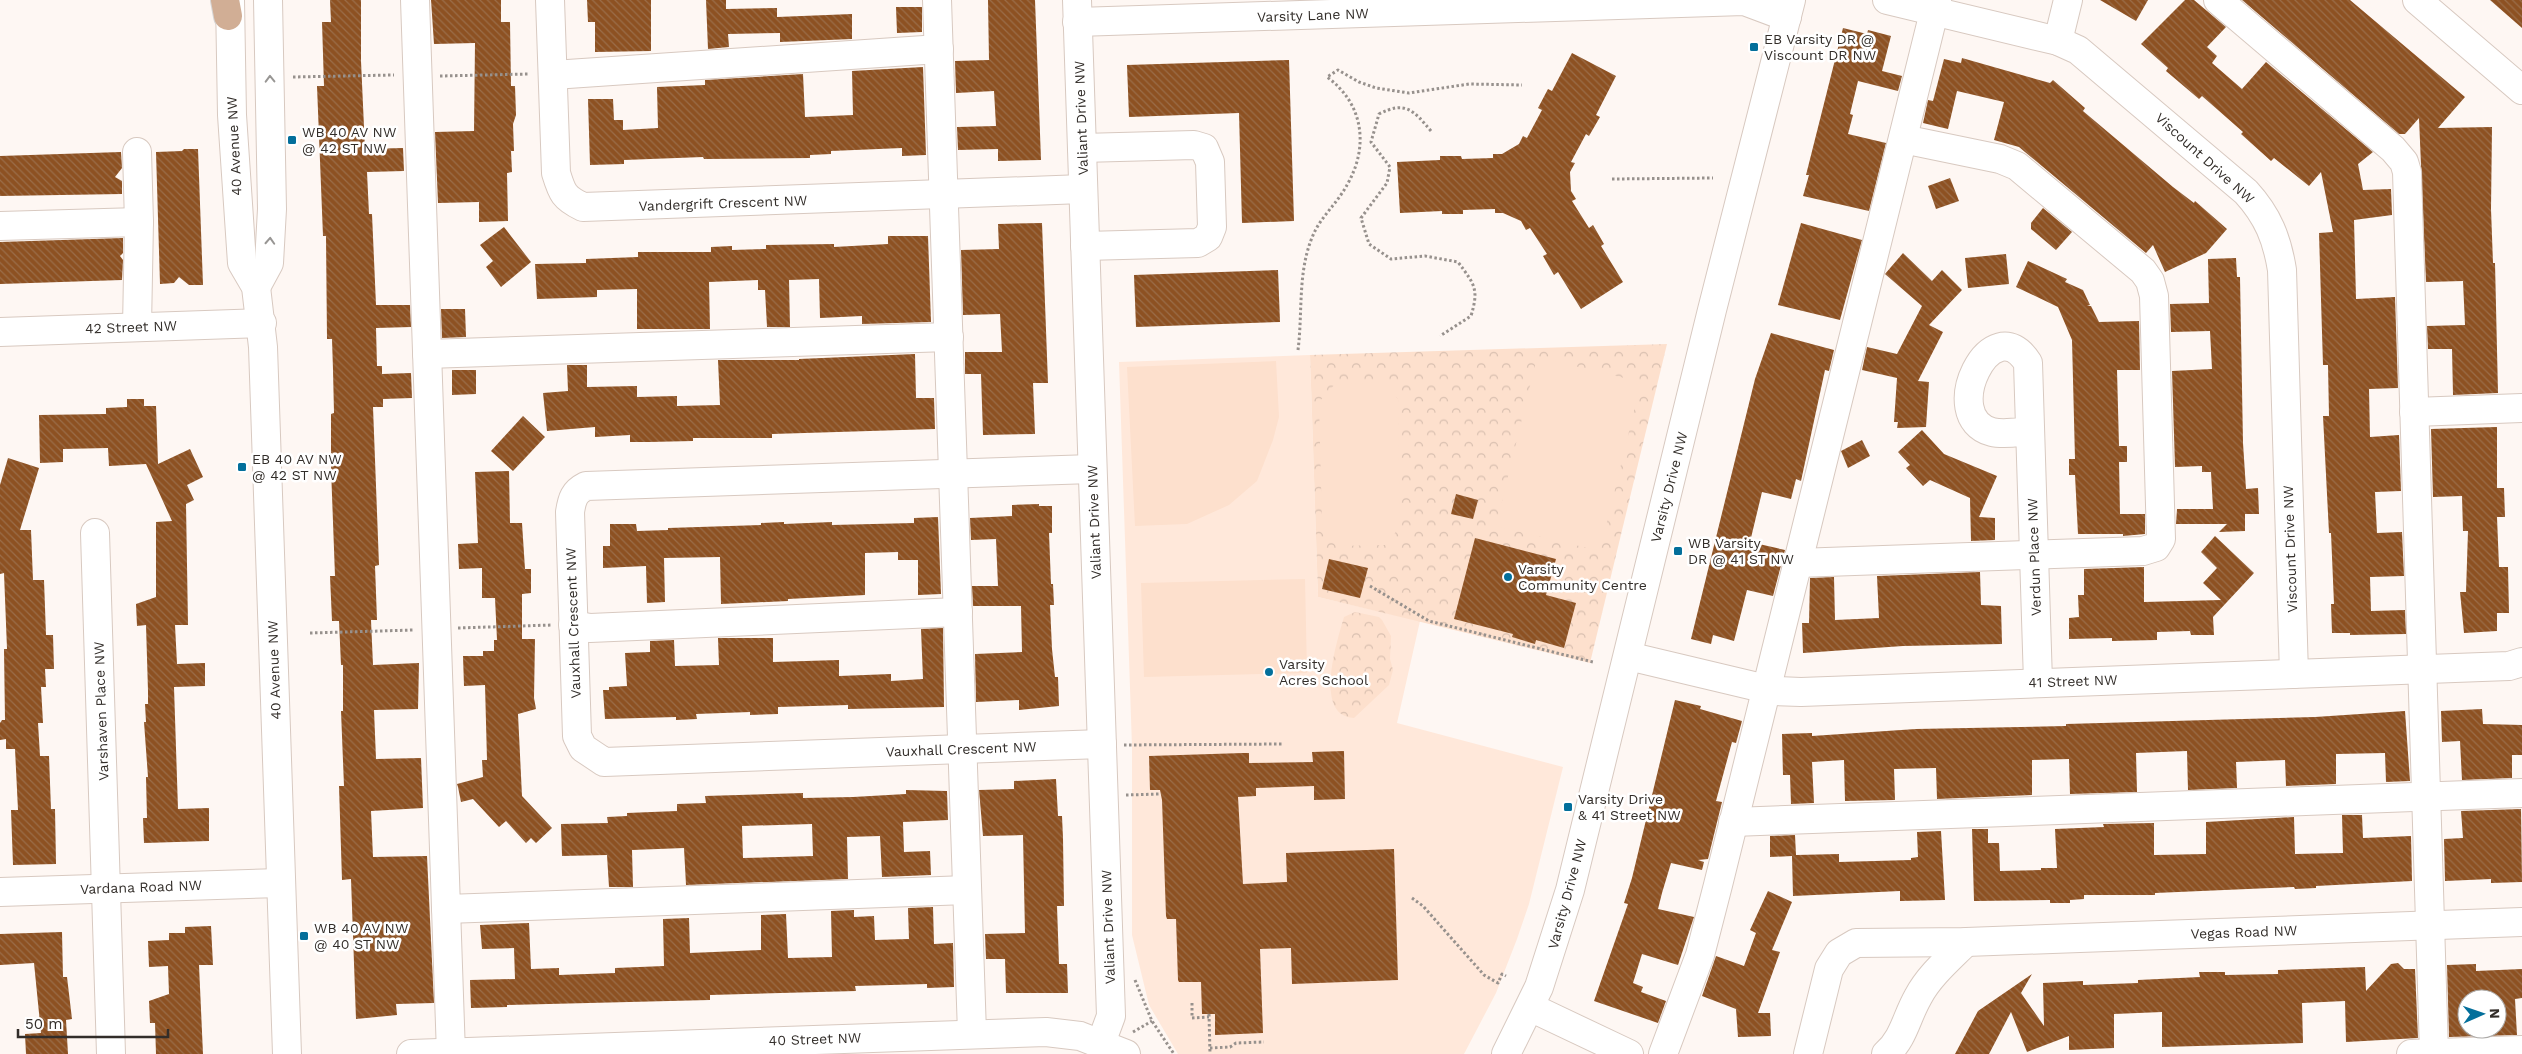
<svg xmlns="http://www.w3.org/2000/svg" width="2522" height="1054" viewBox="0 0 2522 1054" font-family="'Work Sans',sans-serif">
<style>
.built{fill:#ffe8da}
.park{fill:url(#park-crowns)}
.pitch{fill:#fde0cd}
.building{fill:url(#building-back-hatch);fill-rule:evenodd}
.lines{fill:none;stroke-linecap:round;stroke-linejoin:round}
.minor-casing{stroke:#d8c9c0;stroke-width:30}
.major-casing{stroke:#d6d5d4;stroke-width:30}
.path{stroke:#97918d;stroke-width:3;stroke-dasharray:2.5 2.5;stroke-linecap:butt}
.minor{stroke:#fff;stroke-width:28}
.major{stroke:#d1ae95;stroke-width:28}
.oneway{stroke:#989694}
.poi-dot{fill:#036f9b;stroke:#fff;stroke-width:2}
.labels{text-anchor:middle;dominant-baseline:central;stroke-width:5;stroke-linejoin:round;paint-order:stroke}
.street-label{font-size:14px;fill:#322d29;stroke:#fff}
.poi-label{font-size:14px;fill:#322d29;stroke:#fff;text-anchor:start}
</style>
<defs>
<pattern id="park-crowns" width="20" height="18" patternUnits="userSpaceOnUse" patternTransform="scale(1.25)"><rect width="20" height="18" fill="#fde0cd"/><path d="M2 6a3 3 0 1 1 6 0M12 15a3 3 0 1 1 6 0" fill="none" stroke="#d9c0b0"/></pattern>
<pattern id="building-back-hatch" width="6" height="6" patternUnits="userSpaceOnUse" patternTransform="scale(1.25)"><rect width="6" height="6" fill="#8d5122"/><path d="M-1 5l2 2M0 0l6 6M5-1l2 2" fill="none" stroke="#9a6d49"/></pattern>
</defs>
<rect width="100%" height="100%" fill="#fef7f3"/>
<polygon class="built" points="1310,355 1318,597 1420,621 1397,723 1563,767 1529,904 1517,939 1496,993 1464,1054 1178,1054 1149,1005 1132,935 1132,747 1119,362"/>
<g class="park">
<polygon points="1667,344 1590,663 1318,597 1310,355"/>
<path d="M1355 612 1379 617 1382 620 1391 636 1390 659 1393 670 1389 685 1354 718C1313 716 1337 641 1344 617Z"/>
</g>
<g class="pitch">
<polygon points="1537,357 1641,382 1600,551 1496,526"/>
<polygon points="1276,361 1279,417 1273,440 1257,481 1229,505 1187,524 1135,526 1127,367"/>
<polygon points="1381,382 1398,399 1400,527 1385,545 1338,546 1322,524 1319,402 1334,385"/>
<polygon points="1305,579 1307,673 1144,677 1141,583"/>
</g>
<g class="building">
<polygon points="330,0 361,0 361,61 365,149 403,148 404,171 367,172 369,214 372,214 376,305 410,305 411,327 376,328 377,366 382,366 382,374 411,373 412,398 383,399 383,407 373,407 379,565 375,566 377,620 371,620 373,665 419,663 418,709 374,710 376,759 421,758 423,808 371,811 373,857 427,856 434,1003 396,1004 397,1015 356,1019 351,879 342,880 339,786 344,786 341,711 343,711 343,665 341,665 339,621 332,621 330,576 335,576 331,468 331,414 334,413 333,370 332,339 327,339 326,236 323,236 317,86 324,86 322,22 331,22"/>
<polygon points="431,0 501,0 501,22 510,22 511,86 515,86 516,115 513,124 514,151 511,151 512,172 507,173 508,221 479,222 479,202 438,203 435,132 474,131 475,43 434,44"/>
<polygon points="587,0 651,0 651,51 595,52 595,22 588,22"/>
<polygon points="706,0 726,0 726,9 777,8 777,17 852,14 852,39 780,42 780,33 728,34 729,47 708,49"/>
<polygon points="988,0 1035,0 1041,160 998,161 998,149 958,150 957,127 996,126 994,91 956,93 955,61 989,60"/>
<polygon points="2100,0 2148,0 2136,21"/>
<polygon points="2185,0 2194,0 2226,27 2207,47 2217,56 2212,63 2242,89 2266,62 2373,152 2358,164 2363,190 2391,189 2392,215 2354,220 2356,299 2395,297 2398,388 2369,389 2370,437 2399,435 2401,491 2375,492 2377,533 2402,532 2404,576 2370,577 2371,611 2405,610 2406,634 2350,635 2350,633 2332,633 2331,604 2334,604 2331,533 2329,533 2323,416 2329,416 2328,365 2323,365 2319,233 2333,232 2321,172 2309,186 2274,158 2271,161 2241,134 2243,132 2202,96 2199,99 2166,71 2168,68 2141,44"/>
<polygon points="2242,0 2350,0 2465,97 2438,128 2492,127 2491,209 2493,263 2495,263 2498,393 2453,395 2452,349 2428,349 2427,326 2465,325 2463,281 2426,282 2419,118 2405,134 2399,134"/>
<polygon points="2490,0 2522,0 2522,28"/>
<polygon points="896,7 922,7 922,32 897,33"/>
<polygon points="1843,28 1867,34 1868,30 1891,36 1882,71 1902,76 1898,91 1858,81 1850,114 1853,115 1848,134 1886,143 1869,211 1803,196 1809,175 1806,175"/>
<polygon points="1572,53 1616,76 1596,115 1600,117 1589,136 1586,134 1571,162 1575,163 1570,172 1571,191 1576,199 1572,201 1589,228 1593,225 1604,244 1601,246 1623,282 1581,309 1558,272 1554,275 1543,256 1547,254 1530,228 1526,230 1521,221 1503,213 1495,213 1495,209 1463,210 1463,214 1442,214 1442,211 1400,213 1397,162 1440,160 1440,156 1461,156 1462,159 1493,158 1493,154 1502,154 1519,144 1523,136 1527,138 1542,110 1538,108 1548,89 1552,91"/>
<polygon points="1962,58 2050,83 2053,80 2085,108 2083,111 2173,187 2194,203 2195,201 2227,229 2206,253 2165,272 2153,245 2146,253 2019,147 1994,140 2004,102 1957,91 1948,129 1923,123 1928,100 1933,101 1944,59 1961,63"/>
<polygon points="1289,60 1294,221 1242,223 1239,113 1129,117 1127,65"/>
<polygon points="923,67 926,155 902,156 902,148 831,151 831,154 810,155 810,158 704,159 703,157 624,160 624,164 590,165 588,99 613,99 614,120 623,120 623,130 658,128 657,87 705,85 705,80 803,74 805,117 853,115 852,71"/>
<polygon points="184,149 198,149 203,285 189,285 179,277 174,283 160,284 156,152 182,151"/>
<polygon points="121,152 122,168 115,177 122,181 122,194 0,196 0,156"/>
<polygon points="1950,178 1959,201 1936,209 1928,186"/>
<polygon points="2043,208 2072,232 2056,250 2031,229 2031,223"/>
<polygon points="1042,223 1048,383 1033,383 1035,434 983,435 981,374 965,374 965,352 1002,352 1000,314 963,315 961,250 999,249 998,224"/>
<polygon points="1801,223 1862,240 1840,320 1778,305"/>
<polygon points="504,227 531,262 501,287 486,267 493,261 480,245"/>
<polygon points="888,236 928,236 931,322 862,324 862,316 820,318 819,279 789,280 790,327 767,327 765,290 758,290 758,280 709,282 710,329 637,329 637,289 597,290 597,297 537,299 535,264 586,263 586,259 638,257 638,252 711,252 711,247 732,246 732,250 766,249 766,245 834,244 834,247 888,244"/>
<polygon points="123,238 123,253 120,256 123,260 122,280 0,284 0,242"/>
<polygon points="1903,253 1932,281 1942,270 1962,290 1929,325 1943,332 1918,381 1929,382 1926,427 1897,428 1898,422 1894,422 1897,378 1862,370 1867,347 1897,354 1922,306 1885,274"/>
<polygon points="2006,254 2009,284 1968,288 1965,258"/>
<polygon points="2236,258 2237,277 2240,277 2243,443 2246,489 2258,488 2259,514 2245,514 2245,531 2219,532 2227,524 2176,524 2177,509 2213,509 2211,472 2202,472 2202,466 2175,467 2172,371 2212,369 2210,331 2171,332 2170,304 2209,303 2208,259"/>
<polygon points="2028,261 2067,279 2065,282 2083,290 2090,305 2087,306 2091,306 2099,322 2139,321 2140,370 2117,370 2119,446 2127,446 2127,462 2119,462 2120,514 2145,514 2145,534 2123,536 2123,534 2078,534 2075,475 2069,475 2069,459 2075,459 2072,340 2058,307 2016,287"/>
<polygon points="1278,270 1280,322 1136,327 1134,275"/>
<polygon points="441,309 465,309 466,337 442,338"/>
<polygon points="1771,333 1834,350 1829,371 1825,370 1801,481 1796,479 1791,499 1762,492 1750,542 1785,550 1773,596 1747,590 1734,641 1713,635 1711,644 1691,639 1755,379"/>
<polygon points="915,354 916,398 934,398 935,429 772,434 772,438 693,438 693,441 649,442 630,442 630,435 595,437 595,427 547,431 543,393 568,391 567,365 587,365 587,387 637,386 637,397 677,396 677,406 720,405 718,360 799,360 799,359"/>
<polygon points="452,370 476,370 476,394 452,395"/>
<polygon points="127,399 144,399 144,406 156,406 158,464 190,449 203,477 187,485 194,500 186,504 188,625 175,625 177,664 205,663 205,686 174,687 178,809 209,808 209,841 144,843 143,818 147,818 146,777 148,777 144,722 146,722 145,704 148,704 148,691 146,625 137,626 136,604 156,597 156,522 172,521 146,464 109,466 108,448 63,449 63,462 40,463 39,415 106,414 106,408 127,407"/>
<polygon points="523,416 545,437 513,471 491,451"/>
<polygon points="2497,427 2497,488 2504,488 2505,517 2497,517 2499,567 2508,567 2509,613 2497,613 2497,631 2464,633 2460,592 2466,592 2468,531 2463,531 2462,496 2433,497 2431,429"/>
<polygon points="1922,430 1944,454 1997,476 1979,517 1995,518 1995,540 1971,541 1970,498 1930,480 1923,486 1906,468 1910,465 1898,452"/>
<polygon points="1862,440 1870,456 1848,468 1841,451"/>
<polygon points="8,458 39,468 20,530 31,530 33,580 44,580 46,635 53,635 54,669 45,669 46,687 41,687 43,723 38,723 40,756 49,756 51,809 55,809 56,864 13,865 11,810 18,810 15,749 6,749 6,739 0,740 0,723 2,720 5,720 4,649 7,649 4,573 0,574 0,485"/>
<polygon points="509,471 510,523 522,523 525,569 531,569 531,593 522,594 522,639 535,639 534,698 536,709 518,714 522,796 552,828 536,843 531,838 526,843 506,821 499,827 473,799 461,802 458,787 457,784 483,777 482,760 487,760 485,685 464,686 463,656 483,656 483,651 494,651 494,640 497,640 495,598 482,598 482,568 459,569 458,544 478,543 475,472"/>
<polygon points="1456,494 1478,500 1473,519 1451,514"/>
<polygon points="1039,504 1039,506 1052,506 1052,533 1049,533 1051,584 1053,584 1054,605 1050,605 1052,649 1055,677 1058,677 1059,706 1019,710 1019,700 976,702 975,654 1022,652 1021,606 973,606 972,586 998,586 996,539 971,540 970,518 1012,516 1012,505"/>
<polygon points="938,517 941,594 918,595 918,560 898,560 898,552 865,553 865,595 788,599 788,601 721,604 720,557 664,558 665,602 647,603 646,566 603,568 603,546 610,546 610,524 636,524 637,531 668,530 668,528 761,525 761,523 784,522 784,524 832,522 832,525 914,523 914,518"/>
<polygon points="2215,536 2254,573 2213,617 2214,635 2191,635 2190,631 2157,632 2157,640 2112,641 2112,638 2069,639 2069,618 2079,617 2078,595 2084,595 2084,569 2144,567 2144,602 2221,600 2203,583 2217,568 2201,552"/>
<polygon points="1475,538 1556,559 1546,595 1576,603 1564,648 1536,640 1535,644 1512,637 1513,634 1454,619"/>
<polygon points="1329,559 1368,568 1360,598 1322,589"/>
<polygon points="1980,572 1981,605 2001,606 2002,644 1903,646 1803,653 1802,623 1809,623 1810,578 1834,577 1835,620 1879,618 1877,576"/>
<polygon points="943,628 944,707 848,709 848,705 778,707 778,714 750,715 750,712 696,714 697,719 676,720 676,717 605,719 603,690 609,690 609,687 627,686 625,653 650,652 650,641 674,640 675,666 719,665 718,638 773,638 773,662 839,660 839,676 891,674 891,681 923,679 921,629"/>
<polygon points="1675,700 1701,706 1700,709 1742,721 1736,743 1732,742 1716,801 1722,802 1708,859 1698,860 1704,862 1702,870 1671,863 1662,893 1658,909 1694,917 1678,965 1642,954 1633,983 1643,987 1641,992 1666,1001 1658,1023 1594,1001 1628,904 1624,903 1632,878"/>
<polygon points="2482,709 2483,724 2522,725 2522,755 2512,755 2512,778 2462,780 2460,741 2442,742 2441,711"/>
<polygon points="2405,711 2410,781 2386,782 2385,753 2336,754 2336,784 2286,786 2285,760 2236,762 2237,788 2188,790 2187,751 2136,753 2137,792 2070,794 2069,759 2032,760 2032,795 1937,799 1936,768 1894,769 1895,800 1845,801 1844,760 1812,762 1814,803 1791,804 1790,775 1783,775 1782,734 1812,733 1812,736 1916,729 2066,726 2066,724 2315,717"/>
<polygon points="1344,751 1345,799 1314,800 1314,786 1256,788 1256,796 1238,797 1243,884 1287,882 1286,853 1394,849 1398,980 1292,984 1291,948 1260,949 1263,1033 1215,1035 1215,1014 1202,1014 1201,982 1179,982 1178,980 1176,919 1167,919 1166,916 1162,800 1160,790 1150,790 1149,756 1243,753 1249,753 1249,763 1313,762 1312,752"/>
<polygon points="1056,779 1058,816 1062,816 1063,838 1064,906 1057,906 1059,964 1067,964 1068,993 1006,993 1005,959 986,959 985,934 1025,933 1023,835 983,836 979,790 1014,789 1014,781"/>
<path d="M906 790 947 791 948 820 903 822 904 852 930 851 931 875 882 877 880 836 847 837 848 879 686 885 684 848 632 850 633 887H609L607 855 562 856 561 824 608 823 607 817 627 816V813L677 811V804L706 803 705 796 803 793V798L853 797 906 794ZM812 824 813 856 743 858 742 826Z"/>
<polygon points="2521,809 2522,882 2491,883 2491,879 2445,881 2444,839 2463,838 2461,811"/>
<polygon points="2342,815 2362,815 2363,838 2411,836 2412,881 2316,886 2316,888 2295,889 2294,887 2155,893 2155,895 2084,895 2084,899 2070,900 2070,903 2050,903 2050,900 1974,901 1972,829 1988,829 1988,843 1999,843 2000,871 2041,870 2041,868 2057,868 2055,829 2104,827 2103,824 2154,823 2154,855 2206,854 2206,822 2294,817 2295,854 2343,853"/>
<polygon points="1941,831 1945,900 1900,901 1900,891 1793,896 1792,856 1770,857 1770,836 1795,835 1796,855 1839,854 1839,862 1911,860 1911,858 1918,857 1917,832"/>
<polygon points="1768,891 1792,902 1772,950 1780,952 1758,1013 1770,1013 1771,1036 1738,1037 1736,1009 1702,996 1716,956 1744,966 1756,933 1750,930"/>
<polygon points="933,907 934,944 953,943 954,987 927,988 927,984 855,986 856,991 710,995 710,1000 507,1005 507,1007 471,1008 470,980 515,979 514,948 482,949 480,925 529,923 531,969 559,968 559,975 615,973 615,968 664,966 663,919 689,918 690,953 761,950 761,915 786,914 788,958 832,957 831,911 854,910 854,917 874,916 875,940 909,939 908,908"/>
<polygon points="211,926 213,965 199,965 203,1054 156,1054 155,1023 150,1023 149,1001 169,994 168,966 149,967 148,941 169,940 169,933 185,933 185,927"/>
<polygon points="62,932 63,977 67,977 72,1019 66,1020 68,1054 26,1054 25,1034 41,1033 34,963 0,965 0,934"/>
<polygon points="2398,963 2404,969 2415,969 2418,1038 2346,1042 2345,1001 2302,1003 2303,1043 2162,1047 2162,1012 2114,1014 2114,1048 2069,1050 2069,1036 2027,1052 2011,1012 1989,1054 1955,1054 1978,1011 2032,974 2021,993 2044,1026 2043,983 2083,981 2083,985 2138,983 2138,980 2200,977 2199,972 2225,972 2225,975 2278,974 2278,970 2365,967 2366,991 2391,964"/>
<path d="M2476 964V971L2522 969V998L2515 999 2517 1035 2449 1037 2447 965ZM2467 999H2497V1029H2467Z"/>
</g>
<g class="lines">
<g class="minor-casing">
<g id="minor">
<polyline points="230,0 232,115 242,263 256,287 263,347 287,1054"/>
<polyline points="415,0 451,1054"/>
<path d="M550 0 556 173C562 193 564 198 583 207L1083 189"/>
<polyline points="937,0 972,1033"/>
<polyline points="1077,0 1111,1016 1101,1043"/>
<path d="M1887 0 2058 41 2078 50 2246 192C2268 216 2277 239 2282 270L2294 674"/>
<polyline points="2218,0 2393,149 2404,162 2407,172 2434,1053"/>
<polyline points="2417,0 2522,90"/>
<polyline points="1077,22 1744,1 1787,17"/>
<polyline points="2058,41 2068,0"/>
<polyline points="553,75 939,49"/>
<polyline points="1082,148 1194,145 1204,148 1210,162 1212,227 1208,237 1198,243 1085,246"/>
<polyline points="137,152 139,222 137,327"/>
<polyline points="0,226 139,222"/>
<polyline points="256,287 269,263 272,209 268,0"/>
<polyline points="0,332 262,323"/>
<polyline points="427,354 949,337"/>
<polyline points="2414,412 2522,408"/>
<path d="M2030 431C2018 432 2004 435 1992 432 1937 418 1992 305 2028 363L2038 682"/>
<path d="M1092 469 586 486C574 492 572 499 570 512L577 736 583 748 604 762 1102 744"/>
<polyline points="95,533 111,1054"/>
<polyline points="1797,563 2143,551 2156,547 2161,539 2154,296 2150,281 2143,271 2017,166 2000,159 1903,139"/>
<polyline points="573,625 590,628 958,612"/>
<polyline points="1628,656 1775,691 1801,692 2509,666 2522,662"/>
<polyline points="1733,822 2522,793"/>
<polyline points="0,892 281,883"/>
<polyline points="446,909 967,890"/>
<polyline points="1530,1007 1629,1054"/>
<polyline points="411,1054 1046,1032 1080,1036 1126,1054"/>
<polyline points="1506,1054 1539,987 1570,890 1712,310 1791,0"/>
<polyline points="1663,1054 1700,955 1718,885 1937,0"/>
<polyline points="1808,1054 1829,969 1839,953 1856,943 1966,942 2522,922"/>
<path d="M1886 1054C1904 1038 1906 1018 1918 997 1929 976 1949 959 1966 942"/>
<polyline points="2411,1054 2522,1050"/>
</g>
</g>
<g class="major-casing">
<polyline id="major" points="225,0 228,16"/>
</g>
<g class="path">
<polyline points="440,76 529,74"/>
<polyline points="293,77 394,75"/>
<path d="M1431 131C1414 111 1406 100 1379 114L1371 142 1390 167 1387 183 1361 218 1369 244 1391 259 1425 256 1458 262C1475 285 1479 289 1471 316L1440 336"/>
<polyline points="1612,179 1713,178"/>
<path d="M1298 350C1303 311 1297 270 1314 233 1322 216 1338 202 1347 185 1369 147 1364 104 1327 77L1338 70 1359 82 1376 88 1409 93 1469 84 1522 85"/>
<polyline points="1370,586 1429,621 1593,662"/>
<polyline points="458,628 552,625"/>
<polyline points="310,633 414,630"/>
<polyline points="1124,745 1283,744"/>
<polyline points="1126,795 1160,794"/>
<polyline points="1412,898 1423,906 1484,975 1498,983 1502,974 1506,976"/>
<polyline points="1135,980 1152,1021 1174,1054"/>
<polyline points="1192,1003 1192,1018 1209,1017"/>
<polyline points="1209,1014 1210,1054"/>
<polyline points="1133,1032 1152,1021"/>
<polyline points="1210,1048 1230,1047 1236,1043 1264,1042"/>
</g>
<use href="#minor" class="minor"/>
<use href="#major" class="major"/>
</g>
<defs><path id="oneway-chevron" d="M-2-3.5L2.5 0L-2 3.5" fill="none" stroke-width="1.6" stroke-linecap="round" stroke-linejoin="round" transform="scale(1.25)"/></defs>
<g class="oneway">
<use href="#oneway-chevron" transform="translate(270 79) rotate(-91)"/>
<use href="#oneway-chevron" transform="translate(270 241) rotate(-87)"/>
</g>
<g class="poi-dot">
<rect x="1749" y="42" width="10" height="10" rx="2.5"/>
<rect x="287" y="135" width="10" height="10" rx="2.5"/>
<rect x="237" y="462" width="10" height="10" rx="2.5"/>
<rect x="1673" y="546" width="10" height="10" rx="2.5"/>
<circle cx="1508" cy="577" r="5"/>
<circle cx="1269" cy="672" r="5"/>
<rect x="1563" y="802" width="10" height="10" rx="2.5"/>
<rect x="299" y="931" width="10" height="10" rx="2.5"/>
</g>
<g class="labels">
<g class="street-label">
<text transform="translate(1313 15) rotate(-2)">Varsity Lane NW</text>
<text transform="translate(1081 118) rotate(-92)">Valiant Drive NW</text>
<text transform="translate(234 146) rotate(-93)">40 Avenue NW</text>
<text transform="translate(2205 158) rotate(42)">Viscount Drive NW</text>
<text transform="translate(723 203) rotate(-2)">Vandergrift Crescent NW</text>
<text transform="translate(131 327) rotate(-2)">42 Street NW</text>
<text transform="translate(1669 487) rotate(-76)">Varsity Drive NW</text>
<text transform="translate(1094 522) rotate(-92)">Valiant Drive NW</text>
<text transform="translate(2290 549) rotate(-92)">Viscount Drive NW</text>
<text transform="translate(2034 557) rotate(-92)">Verdun Place NW</text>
<text transform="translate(573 623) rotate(-92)">Vauxhall Crescent NW</text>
<text transform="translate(274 670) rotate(-92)">40 Avenue NW</text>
<text transform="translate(2073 681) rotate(-2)">41 Street NW</text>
<text transform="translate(101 711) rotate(-92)">Varshaven Place NW</text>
<text transform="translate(961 749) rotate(-2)">Vauxhall Crescent NW</text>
<text transform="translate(141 887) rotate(-2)">Vardana Road NW</text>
<text transform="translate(1567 894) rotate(-75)">Varsity Drive NW</text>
<text transform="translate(1108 927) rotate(-92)">Valiant Drive NW</text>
<text transform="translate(2244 932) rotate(-2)">Vegas Road NW</text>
<text transform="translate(815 1039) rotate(-2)">40 Street NW</text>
</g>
<g class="poi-label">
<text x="1764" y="39">EB Varsity DR @<tspan x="1764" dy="16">Viscount DR NW</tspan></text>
<text x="302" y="132">WB 40 AV NW<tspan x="302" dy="16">@ 42 ST NW</tspan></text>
<text x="252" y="459">EB 40 AV NW<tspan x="252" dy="16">@ 42 ST NW</tspan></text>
<text x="1688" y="543">WB Varsity<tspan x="1688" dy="16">DR @ 41 ST NW</tspan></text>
<text x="1518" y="569">Varsity<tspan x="1518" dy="16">Community Centre</tspan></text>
<text x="1279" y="664">Varsity<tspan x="1279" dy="16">Acres School</tspan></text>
<text x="1578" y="799">Varsity Drive<tspan x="1578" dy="16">&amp; 41 Street NW</tspan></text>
<text x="314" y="928">WB 40 AV NW<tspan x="314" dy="16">@ 40 ST NW</tspan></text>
</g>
</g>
<g transform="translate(2482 1014) rotate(88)"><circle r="24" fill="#ffffff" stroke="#adaba9"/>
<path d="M0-4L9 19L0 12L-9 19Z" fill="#036f9b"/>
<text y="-8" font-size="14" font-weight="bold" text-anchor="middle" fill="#322d29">N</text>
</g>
<path d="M18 1029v8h150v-8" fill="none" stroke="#322d29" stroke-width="2.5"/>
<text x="25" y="1029" font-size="15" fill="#322d29" stroke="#ffffff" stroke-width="4" paint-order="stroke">50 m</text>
</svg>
